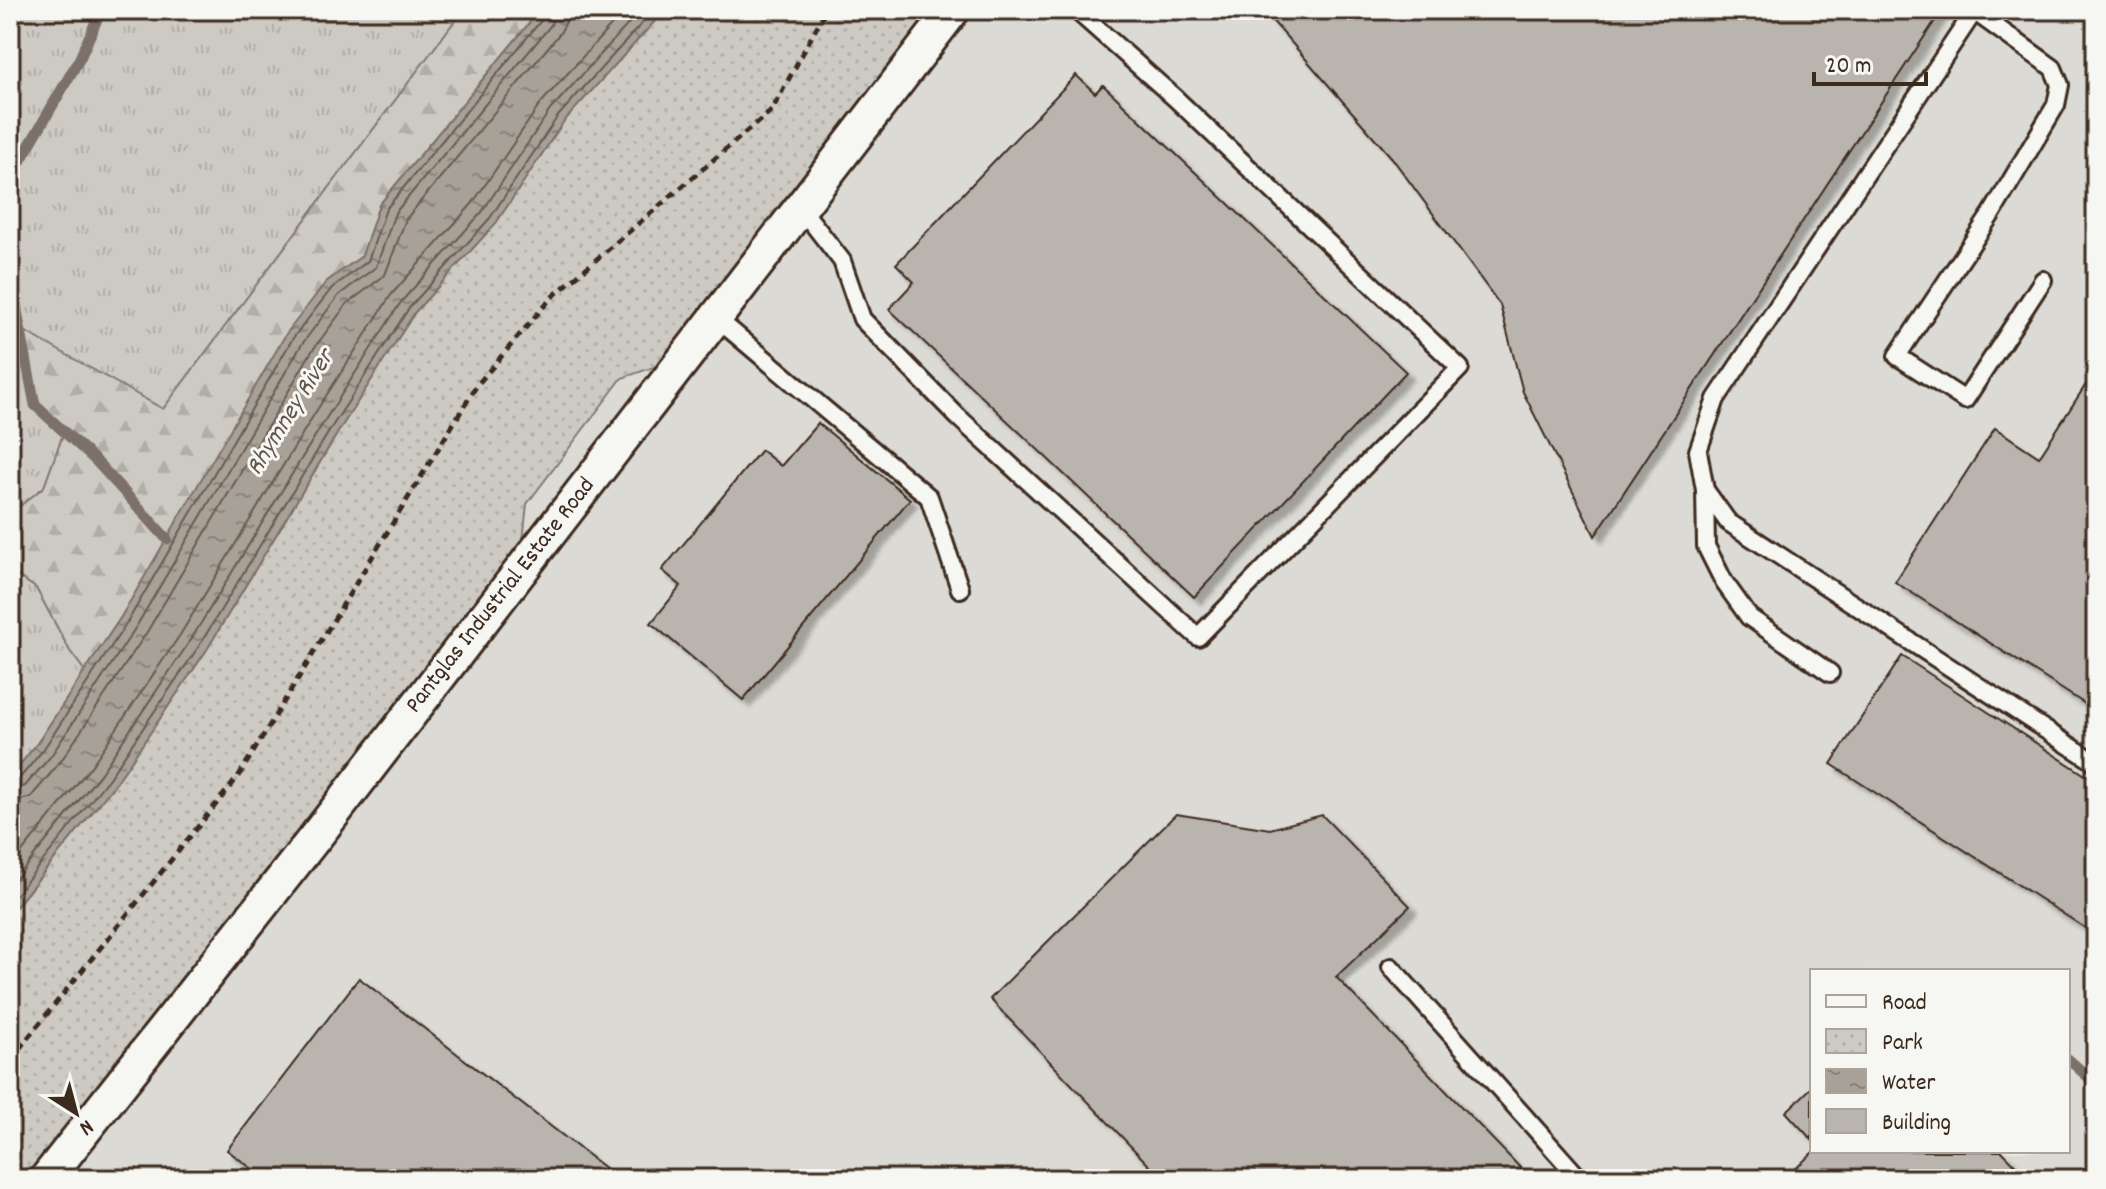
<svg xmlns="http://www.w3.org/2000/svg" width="2106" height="1189" viewBox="0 0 2106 1189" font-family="Dekko,sans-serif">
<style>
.built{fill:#dcdad4;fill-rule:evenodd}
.grass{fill:url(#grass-tufts);stroke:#847a71;stroke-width:2}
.forest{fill:url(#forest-firs);stroke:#847a71;stroke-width:2}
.park{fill:url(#park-dots);stroke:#847a71;stroke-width:2}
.water{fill:url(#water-ripples);stroke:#7c7167;stroke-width:2}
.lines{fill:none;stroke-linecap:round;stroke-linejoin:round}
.shore{stroke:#675a4f;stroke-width:2}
.stream{stroke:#7c7167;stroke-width:11}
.building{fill:#bab4ae;stroke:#3b2a1e;stroke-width:2;filter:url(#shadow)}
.lane-casing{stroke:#3b2a1e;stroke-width:22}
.street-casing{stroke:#3b2a1e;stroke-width:38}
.path{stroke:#3b2a1e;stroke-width:5;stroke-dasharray:8 6;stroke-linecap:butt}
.lane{stroke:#f6f6f2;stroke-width:16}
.street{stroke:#f6f6f2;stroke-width:32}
.labels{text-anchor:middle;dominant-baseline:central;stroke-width:6;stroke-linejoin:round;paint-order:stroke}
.street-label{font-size:24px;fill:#3b2a1e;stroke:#f6f6f2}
.water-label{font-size:26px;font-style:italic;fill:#615449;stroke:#f6f6f2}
</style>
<defs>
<pattern id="grass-tufts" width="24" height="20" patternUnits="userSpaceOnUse" patternTransform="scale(2)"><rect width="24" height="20" fill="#cdcac4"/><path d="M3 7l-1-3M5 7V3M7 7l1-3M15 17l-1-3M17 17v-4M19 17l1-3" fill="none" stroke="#b1aea8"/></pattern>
<pattern id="forest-firs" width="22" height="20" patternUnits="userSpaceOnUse" patternTransform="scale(2)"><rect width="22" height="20" fill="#cdcac4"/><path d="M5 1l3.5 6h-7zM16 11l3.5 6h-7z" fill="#b1aea8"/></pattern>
<pattern id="park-dots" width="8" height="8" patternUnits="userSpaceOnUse" patternTransform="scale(2)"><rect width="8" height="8" fill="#cdcac4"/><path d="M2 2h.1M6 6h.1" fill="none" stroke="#b1aea8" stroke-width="1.8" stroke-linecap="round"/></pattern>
<pattern id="water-ripples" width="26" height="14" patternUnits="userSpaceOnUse" patternTransform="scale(2)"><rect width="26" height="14" fill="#a8a198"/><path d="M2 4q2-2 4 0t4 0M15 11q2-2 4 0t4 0" fill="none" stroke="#8a837b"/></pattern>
<filter id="shadow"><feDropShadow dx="7" dy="7" stdDeviation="2" flood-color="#0004"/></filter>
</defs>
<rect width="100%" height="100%" fill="#ebeae5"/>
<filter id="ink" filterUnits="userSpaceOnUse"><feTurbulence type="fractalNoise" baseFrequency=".0125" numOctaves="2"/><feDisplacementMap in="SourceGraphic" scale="16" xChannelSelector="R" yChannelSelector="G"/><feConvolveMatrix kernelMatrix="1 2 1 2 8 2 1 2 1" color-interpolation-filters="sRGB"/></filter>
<g filter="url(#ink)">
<path class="built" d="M941 10H2096V1179H29L522 550 527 504 622 378 660 365ZM1812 971H2068V1151H1812Z"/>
<g class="grass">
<polygon points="10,10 463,10 163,409 19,329 35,405 64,431 44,487 10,514"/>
<polygon points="10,571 36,588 70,651 85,671 36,745 10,777"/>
</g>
<polygon class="forest" points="463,10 540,10 379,205 362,256 326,282 121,617 85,671 70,651 36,588 10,571 10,514 44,487 64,432 35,405 19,328 163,409"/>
<polygon class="park" points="665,10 941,10 660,365 622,378 527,504 522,550 29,1179 10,1179 10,914 116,783 206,651 340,429 415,312 496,223 564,121"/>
<polygon class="water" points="540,10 665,10 564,121 496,223 415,312 340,429 206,651 116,783 10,914 10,777 36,745 121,617 286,334 326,282 362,256 379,205"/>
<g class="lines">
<g class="shore">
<polyline points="10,781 19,779 43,750 128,621 293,338 332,288 368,261 386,209 543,18 545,10"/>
<polyline points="10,791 25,786 51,756 136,627 302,344 339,295 376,267 395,213 551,25 555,10"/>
<polyline points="10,803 31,797 61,761 147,632 312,351 347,304 385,275 406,219 560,33 566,22 568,10"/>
<polyline points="10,867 92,765 180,635 315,413 391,295 472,204 541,103 625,10"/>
<polyline points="10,886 101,773 190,641 325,420 401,302 482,212 550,110 641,10"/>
<polyline points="10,902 109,778 199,646 333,425 409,308 490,218 558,116 654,10"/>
</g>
<g class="stream">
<polyline points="10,179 80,58 101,10"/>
<polyline points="10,275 35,405 96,461 167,539"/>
<polyline points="2068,1059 2096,1084"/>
</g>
</g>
<g class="building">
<polygon points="1263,10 1942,10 1595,536 1523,392 1500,305 1392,158"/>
<polygon points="1076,75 1095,93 1103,85 1406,372 1194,597 889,309 914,282 896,264"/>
<polygon points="2096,369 2096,711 1895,582 1995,428 2039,457"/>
<polygon points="818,423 910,499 743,700 651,623 681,586 662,570 761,450 781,466"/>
<polygon points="1902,656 2096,782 2096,935 1831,764"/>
<polygon points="1176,814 1270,829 1322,815 1410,906 1336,977 1531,1179 1162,1179 990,999"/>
<polygon points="359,978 619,1179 243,1179 251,1168 227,1150"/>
<polygon points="1812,1087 1812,1140 1786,1112"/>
<polygon points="1814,1151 2002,1151 2029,1179 1785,1179"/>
</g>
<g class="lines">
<g class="lane-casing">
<g id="lane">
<polyline points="1975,10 1716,399 1698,451 1705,490 1728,522 2096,763"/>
<polyline points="1974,11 2053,68 2060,85 2056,105 1992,213 1897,356 1965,400 2043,280"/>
<polyline points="800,207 842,261 862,319 958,417 1198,637 1460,368 1175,98 1076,10"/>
<polyline points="715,317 929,497 960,589"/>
<polyline points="1705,490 1706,546 1724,582 1749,617 1830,673"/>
<polyline points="1391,967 1580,1179"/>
</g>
</g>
<g class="street-casing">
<polyline id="street" points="46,1179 324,826 953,10"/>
</g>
<polyline class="path" points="10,1060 238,777 477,385 551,298 772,110 826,10"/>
<use href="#lane" class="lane"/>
<use href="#street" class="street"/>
</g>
</g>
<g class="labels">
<g class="street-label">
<text transform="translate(501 596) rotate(-52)">Pantglas Industrial Estate Road</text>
</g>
<g class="water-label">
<text transform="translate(291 413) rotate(-58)">Rhymney River</text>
</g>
</g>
<rect width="2106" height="1189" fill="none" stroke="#f6f6f2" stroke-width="40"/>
<rect x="20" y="20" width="2066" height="1149" fill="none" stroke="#3b2a1e" stroke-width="3" filter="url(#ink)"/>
<rect x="1810" y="969" width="260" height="184" fill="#f6f6f2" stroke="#aba49d" stroke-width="2"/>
<rect x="1826" y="995" width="40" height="12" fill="#f6f6f2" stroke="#aba49d" stroke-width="2"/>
<text x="1882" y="1009" font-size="24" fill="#3b2a1e">Road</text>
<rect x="1826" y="1029" width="40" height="24" fill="url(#park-dots)" stroke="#aba49d" stroke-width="2"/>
<text x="1882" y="1049" font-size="24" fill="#3b2a1e">Park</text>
<rect x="1826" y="1069" width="40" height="24" fill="url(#water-ripples)" stroke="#aba49d" stroke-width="2"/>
<text x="1882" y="1089" font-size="24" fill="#3b2a1e">Water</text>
<rect x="1826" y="1109" width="40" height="24" fill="#bab4ae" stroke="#aba49d" stroke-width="2"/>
<text x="1882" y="1129" font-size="24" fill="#3b2a1e">Building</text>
<g transform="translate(76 1113) rotate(144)" stroke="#f6f6f2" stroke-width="6" paint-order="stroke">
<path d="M0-6L14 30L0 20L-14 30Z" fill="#3b2a1e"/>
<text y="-12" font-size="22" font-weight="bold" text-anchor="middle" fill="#3b2a1e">N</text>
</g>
<path d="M1814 72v12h112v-12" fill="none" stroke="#3b2a1e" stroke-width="4"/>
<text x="1826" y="72" font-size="24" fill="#3b2a1e" stroke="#f6f6f2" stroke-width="6" paint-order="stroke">20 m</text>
</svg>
